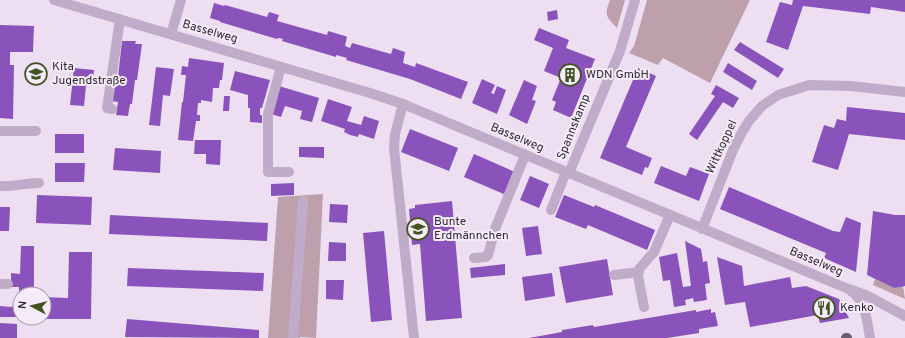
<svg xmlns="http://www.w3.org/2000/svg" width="905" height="338" viewBox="0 0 905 338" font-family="Overpass,sans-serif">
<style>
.green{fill:#bea0ac}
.building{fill:#8953bb}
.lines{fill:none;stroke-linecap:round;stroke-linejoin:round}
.minor{stroke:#c0acc8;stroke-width:10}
.major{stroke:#6d5d77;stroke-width:10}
.labels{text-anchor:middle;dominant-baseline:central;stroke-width:4;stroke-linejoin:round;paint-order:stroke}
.street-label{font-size:12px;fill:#312a36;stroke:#f6ebf8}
.poi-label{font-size:12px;fill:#312a36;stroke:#f6ebf8;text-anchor:start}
</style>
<rect width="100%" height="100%" fill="#eddff1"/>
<g class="green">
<path d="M610 0H625L617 28C606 16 604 16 610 0Z"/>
<polygon points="647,0 750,0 710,83 663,58 658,65 629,53 634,46"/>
<polygon points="323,194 316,338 300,337 300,338 268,338 278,197"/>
<polygon points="875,279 894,288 903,286 905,299 873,285"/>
</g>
<g class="building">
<polygon points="793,0 905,0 905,12 871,7 870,14 803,6 788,50 766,42 780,2 792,5"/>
<polygon points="214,3 224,6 225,5 267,17 269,12 279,15 277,21 327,35 328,31 345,36 347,37 345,46 350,48 352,43 391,54 393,48 405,52 403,63 415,67 416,63 468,82 461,99 410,79 346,60 347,58 336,55 336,57 282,41 283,39 278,38 277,39 220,22 220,21 210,18"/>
<polygon points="557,10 558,19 548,21 547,12"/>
<polygon points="0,25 34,26 33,52 10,52 10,65 14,65 13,119 0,118"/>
<polygon points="539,28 569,40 566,48 595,59 571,118 553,110 556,102 552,100 561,78 544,71 553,48 534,40"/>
<polygon points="122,41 136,41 135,44 142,44 137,80 135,80 132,104 130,104 128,116 116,115 118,102 111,101 114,77 118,77"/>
<polygon points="740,42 784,69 778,78 734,50"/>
<polygon points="189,58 224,63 222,80 220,80 219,88 213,88 212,102 201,100 201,103 198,103 197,115 200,115 200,121 196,121 193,141 178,140 182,102 183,102 186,75 181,75 182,66 188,67"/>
<polygon points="728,63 757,81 752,90 723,72"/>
<polygon points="156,67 174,69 170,96 163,95 160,126 149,125"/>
<polygon points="74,68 94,70 92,86 86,86 84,106 70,105"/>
<polygon points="638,68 656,76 626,147 652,158 648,168 645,167 642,175 600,158"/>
<polygon points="235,71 270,80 262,108 260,108 260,115 262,115 262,123 250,122 250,108 248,108 248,95 230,90"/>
<polygon points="482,79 495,85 491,93 494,94 497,86 506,90 497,114 472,103"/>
<polygon points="524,80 537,86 532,100 536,101 527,124 509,115"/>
<polygon points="716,85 739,98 733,108 723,102 697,140 689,134 715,96 711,94"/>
<polygon points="279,86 319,98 312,122 300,119 302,111 285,106 281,117 271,114"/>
<polygon points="224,96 230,96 229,111 223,111"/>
<polygon points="328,99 352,107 347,121 361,125 364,116 379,121 374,139 359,134 358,137 350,135 344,132 345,129 321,121"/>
<polygon points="847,107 905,113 905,140 849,134 838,170 812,162 824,125 834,128 837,119 846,121"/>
<polygon points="410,129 458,148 449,171 401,152"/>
<rect x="55" y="134" width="29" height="19"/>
<polygon points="195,140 221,140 220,165 206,164 206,154 194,154"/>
<polygon points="299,147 324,147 324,158 299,157"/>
<polygon points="115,148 161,151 160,173 113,170"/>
<polygon points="474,154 515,172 506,195 464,177"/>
<polygon points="55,163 85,163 84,182 55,182"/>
<polygon points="661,166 686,176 690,167 709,174 699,201 654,183"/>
<polygon points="530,176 549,184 539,208 520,200"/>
<polygon points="294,183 294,195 271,196 271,184"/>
<polygon points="729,187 833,231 840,232 846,217 861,223 856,272 824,258 826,253 720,209"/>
<polygon points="37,195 92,197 91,225 36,223"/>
<polygon points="564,195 594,207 595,205 655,230 647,250 588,225 586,229 555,217"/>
<polygon points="452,201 462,318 426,321 420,244 412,245 409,209 415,208 415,205"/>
<polygon points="330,204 348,205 347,223 329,222"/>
<polygon points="0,207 10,207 9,231 0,231"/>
<polygon points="873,211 895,215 905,215 905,286 894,288 867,275"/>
<polygon points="110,215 268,223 267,241 109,234"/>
<polygon points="538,226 542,254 526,256 522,228"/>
<polygon points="384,231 392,320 371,322 363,233"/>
<polygon points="685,241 701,249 703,262 707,261 710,283 705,284 707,300 694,302 693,298 685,300 686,305 674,307 670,280 663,281 659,257 677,253 683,287 691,286"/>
<polygon points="329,242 346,243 346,261 328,261"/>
<polygon points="21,246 34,246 34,294 19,294 19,287 11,287 11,273 20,274"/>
<polygon points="69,252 92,252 91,319 44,319 44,297 68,298"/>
<polygon points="717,257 742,266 744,286 790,277 792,288 806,286 839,299 849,318 820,323 818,315 750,327 745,302 725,305"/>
<polygon points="607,259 613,295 566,303 559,267"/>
<polygon points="505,264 505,275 471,278 470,268"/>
<polygon points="128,268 264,273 263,291 127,286"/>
<polygon points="552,273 555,296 525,301 522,277"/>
<polygon points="326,280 344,280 343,300 326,299"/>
<polygon points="20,302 20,317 0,317 0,306 11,307"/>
<polygon points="711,309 711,313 715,312 718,326 699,329 699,333 667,338 529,338 562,332 562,330 593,325 594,327 696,310 696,312"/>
<polygon points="127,319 259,330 259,338 125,337"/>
<polygon points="0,323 17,324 17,338 0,338"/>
</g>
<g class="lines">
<g class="minor">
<polyline points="54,0 370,93 403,104 846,288 866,295 905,316"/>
<polyline points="171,34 181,0"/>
<polyline points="281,67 268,114 268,172 289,172"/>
<polyline points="403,104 395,134 394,148 414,338"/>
<polyline points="112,109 107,108 120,19"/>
<polyline points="0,131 36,131"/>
<polyline points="569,173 620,51 635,0"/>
<path d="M0 186C13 187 25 183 39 183"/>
<polyline points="551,210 566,172"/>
<polyline points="702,229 733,150 741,134 749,121 762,106 778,95 809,85 851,86 905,92"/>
<polyline points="474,258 486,257 488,255 495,229 525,155"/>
<polyline points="614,275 639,272"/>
<polyline points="0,284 8,284"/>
<path d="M851 291C866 302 867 321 870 338"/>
<polyline points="644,307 638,276 639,269 654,252 670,215"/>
<polyline points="293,338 303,201"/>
</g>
<polyline class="major" points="846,338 847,338"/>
</g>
<defs>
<g id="school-ring" transform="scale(1.15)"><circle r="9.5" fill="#f6ebf8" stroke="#435423" stroke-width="1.5"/><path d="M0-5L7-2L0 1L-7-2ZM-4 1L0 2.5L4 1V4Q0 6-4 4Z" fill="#435423"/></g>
<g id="building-ring" transform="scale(1.15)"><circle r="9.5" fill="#f6ebf8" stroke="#435423" stroke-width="1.5"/><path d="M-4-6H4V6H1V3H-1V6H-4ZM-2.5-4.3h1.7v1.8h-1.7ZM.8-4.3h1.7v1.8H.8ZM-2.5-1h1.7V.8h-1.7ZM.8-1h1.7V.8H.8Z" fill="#435423"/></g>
<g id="restaurant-ring" transform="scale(1.15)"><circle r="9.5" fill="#f6ebf8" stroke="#435423" stroke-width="1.5"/><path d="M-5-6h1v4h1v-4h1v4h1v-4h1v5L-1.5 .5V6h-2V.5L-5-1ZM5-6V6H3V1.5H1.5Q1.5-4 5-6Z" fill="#435423"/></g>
</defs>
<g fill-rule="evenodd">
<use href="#school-ring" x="36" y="74"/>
<use href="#building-ring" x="570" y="75"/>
<use href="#school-ring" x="418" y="229"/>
<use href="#restaurant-ring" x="824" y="308"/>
</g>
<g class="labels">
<g class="street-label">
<text transform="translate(210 32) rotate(16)">Basselweg</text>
<text transform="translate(574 127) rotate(-68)">Spannskamp</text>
<text transform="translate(517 138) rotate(23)">Basselweg</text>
<text transform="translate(722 147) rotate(-65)">Wittkoppel</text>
<text transform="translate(816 262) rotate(23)">Basselweg</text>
</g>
<g class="poi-label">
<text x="52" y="67">Kita<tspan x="52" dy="14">Jugendstraße</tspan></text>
<text x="586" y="75">WDN GmbH</text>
<text x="434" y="222">Bunte<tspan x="434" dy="14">Erdmännchen</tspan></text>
<text x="840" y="308">Kenko</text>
</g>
</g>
<g transform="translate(32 306) rotate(277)"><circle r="19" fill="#f6ebf8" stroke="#a79eaa"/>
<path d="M0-3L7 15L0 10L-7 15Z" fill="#435423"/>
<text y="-6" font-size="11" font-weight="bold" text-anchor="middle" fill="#312a36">N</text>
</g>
</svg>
